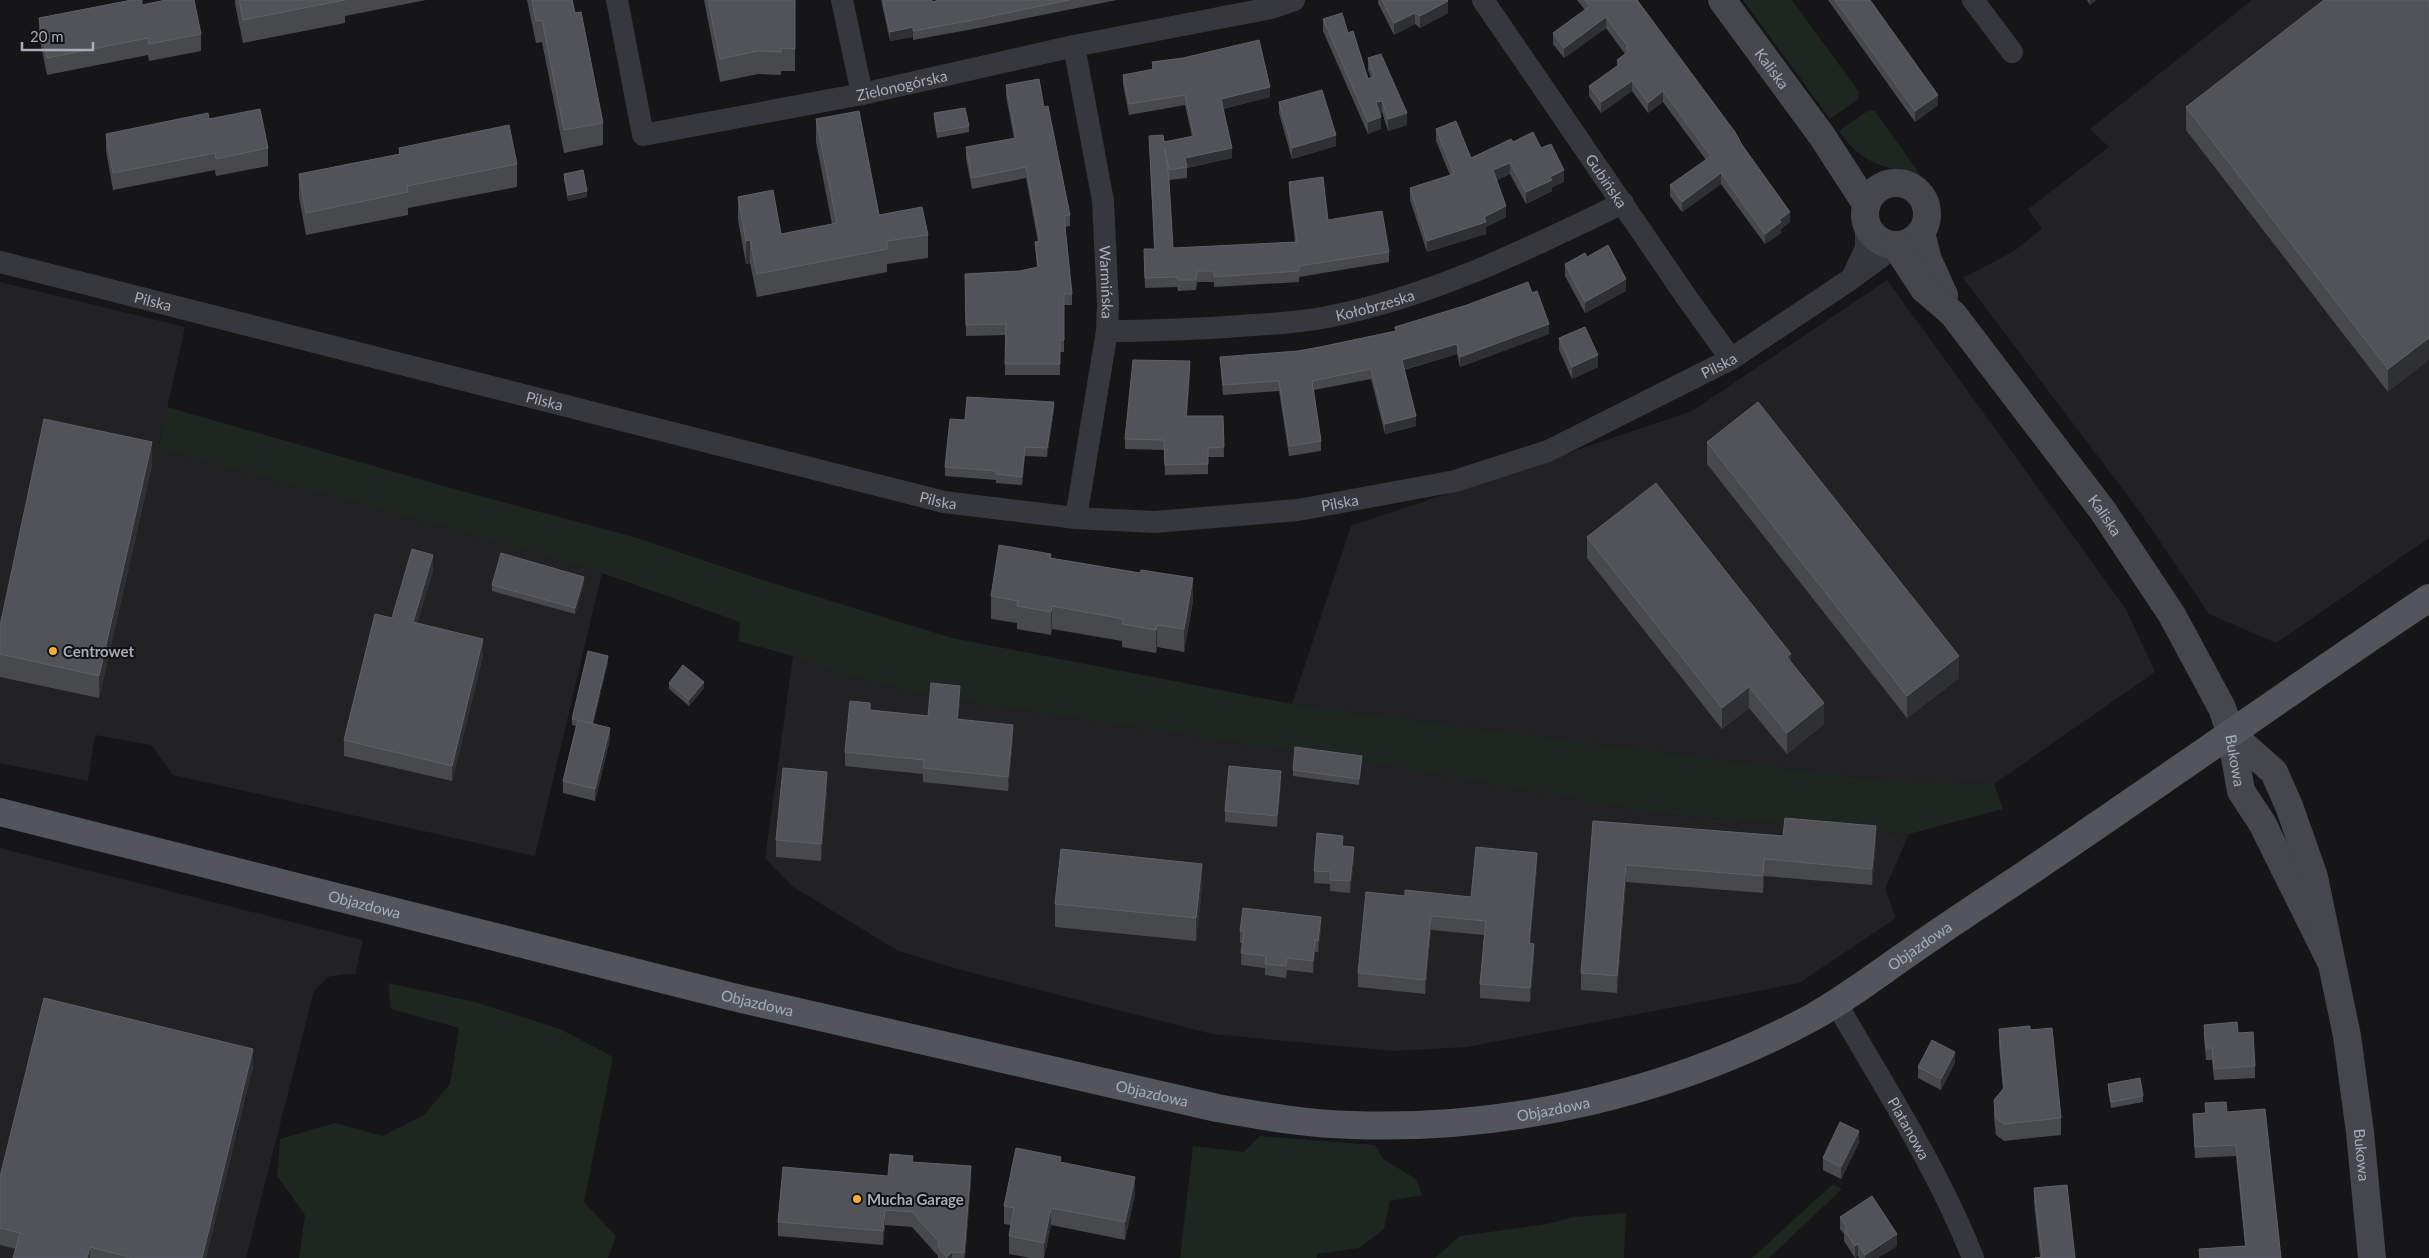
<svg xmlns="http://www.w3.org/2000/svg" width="2429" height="1258" viewBox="0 0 2429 1258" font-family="Lato,sans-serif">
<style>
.built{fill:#222225}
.green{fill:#1e261f}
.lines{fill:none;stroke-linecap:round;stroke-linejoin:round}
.street{stroke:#37383d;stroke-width:22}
.secondary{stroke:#45474d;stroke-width:28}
.primary{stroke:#53555c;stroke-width:28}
.wall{fill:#47494d}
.shaded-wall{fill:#2f3033}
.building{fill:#525359;stroke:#5f6168}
.poi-dot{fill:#f2b134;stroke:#111113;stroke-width:2}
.labels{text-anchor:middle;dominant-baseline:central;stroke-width:4;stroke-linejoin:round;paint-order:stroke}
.street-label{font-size:15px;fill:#a8adb8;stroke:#111113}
.poi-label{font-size:15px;font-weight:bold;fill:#a8adb8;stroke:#111113;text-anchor:start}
</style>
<rect width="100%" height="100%" fill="#161618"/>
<g class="built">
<path d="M2252,0H2429V538L2276,643L2209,614L2140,512L1963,278L2014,251L2042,229L2028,209L2109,147L2090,129Z"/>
<path d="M1887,280L2126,609L2155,672L1994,784L1894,782L1292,704L1351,526L1692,411Z"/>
<path d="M0,282L185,327L158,449L453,530L602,573L535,856L173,775L151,745L95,735L88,781L0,763Z"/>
<path d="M793,656L839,674L931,697L1362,762L1661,814L1909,834L1885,889L1896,918L1799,983L1467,1047L1393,1051L1212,1034L965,971L898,951L792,886L765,858Z"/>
<path d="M0,848L363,940L355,975L346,974L328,977L314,991L246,1258H0Z"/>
</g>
<g class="green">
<path d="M1743,0H1792L1859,92L1858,99L1830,119Z"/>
<path d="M1869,110L1875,111L1924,180C1885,162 1869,172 1839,131Z"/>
<path d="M167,407L454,489L634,537L756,578L952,638L1292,704L1894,782L1994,784L2003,809L1909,834L1661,814L1362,762L931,697L839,674L793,656L738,641L740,622L602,573L453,530L158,449Z"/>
<path d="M388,983L475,1002L560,1029L613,1057L584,1202L616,1236L608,1258H299L305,1215L277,1176L280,1139L335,1123L383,1136L424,1115L450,1084L459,1028L391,1009Z"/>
<path d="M1260,1136L1375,1145L1383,1159L1416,1179L1422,1195L1390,1201L1384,1229L1359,1248L1317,1254V1258H1180L1193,1146L1244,1152Z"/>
<path d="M1833,1184L1842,1189L1769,1258H1752Z"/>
<path d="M1626,1213L1624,1258H1435L1460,1236L1547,1224L1574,1217Z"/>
</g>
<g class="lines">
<g class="street">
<path id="s1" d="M617,0L643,135L862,94L1074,46L1271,8L1294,0"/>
<path d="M842,0L862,94"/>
<path id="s2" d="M1483,0L1687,298L1731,359"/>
<path d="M1973,0L2012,52"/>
<path id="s3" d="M1074,46L1103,201L1108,304L1107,331L1076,518"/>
<path id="s4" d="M0,262L944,502L1076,518L1155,522L1298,510L1455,481L1548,451L1731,359L1851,279L1896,246"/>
<path d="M1853,276L1866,248V224"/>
<path id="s5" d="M1107,331C1151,331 1196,329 1240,326C1269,324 1298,323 1327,317C1431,297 1528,249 1623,203"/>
<path id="s6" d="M1836,1003C1884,1086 1938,1169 1973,1258"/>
</g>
<g class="secondary">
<path id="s7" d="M1722,0L1822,136L1866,204"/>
<circle cx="1896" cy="214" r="31"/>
<path d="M1921,233L1928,260L1944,295"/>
<path id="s8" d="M1896,246L1924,289L1953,314L2103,511L2172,615L2222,708L2231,734L2241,791L2262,823L2332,964"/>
<path id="s9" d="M2231,734L2274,772L2289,806L2314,877L2347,1036L2360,1132L2372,1258"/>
</g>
<path class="primary" id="s10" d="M0,812L733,997L1217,1108C1262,1116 1307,1124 1352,1125C1510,1131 1674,1092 1813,1017C1847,998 1878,974 1910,952C1947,926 1985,901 2023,876C2159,784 2293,689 2429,598"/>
</g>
<g class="wall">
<path d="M235,0H426L345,16V23L243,43L235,4Z"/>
<path d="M527,0H572L575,13L603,123V145L564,153L542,42L536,43Z"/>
<path d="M704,0H795V71H781V75L758,74L720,82Z"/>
<path d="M881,0H932V2L940,0H1117L968,30L913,40V37L890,41Z"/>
<path d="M1378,0H1447L1448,13L1420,28L1415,24L1394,35L1378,3Z"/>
<path d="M1577,0H1637L1742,145L1790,222L1781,229V233L1765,244L1721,184L1682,212L1670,196V185L1706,160L1663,102L1648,113L1632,91L1601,113L1589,96V86L1617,66V60L1625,54L1606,28L1564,58L1553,44V33L1585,10Z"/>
<path d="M1828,0H1870L1938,105L1915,122Z"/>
<path d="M2087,0H2096L2090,5Z"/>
<path d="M2429,0L2388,392L2186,130V107Z"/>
<path d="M39,18L201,34V51L149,61L148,55L47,75L39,36Z"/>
<path d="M1323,19L1348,33L1368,79L1371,77L1368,70V58L1407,125L1388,131L1382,112L1380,113L1381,129L1368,134L1323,31Z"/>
<path d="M1152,62L1270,97L1223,109L1232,158L1187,168V178L1169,180L1173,248L1295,242L1289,192V182L1328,220L1389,252V262L1299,277V282L1214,287V282H1197L1196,290L1178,291L1177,287L1145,288L1144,259L1154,249L1149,136L1164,142L1192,137L1185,105L1129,115L1123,85V75L1152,70Z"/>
<path d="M1006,85L1044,107L1070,215V226L1065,227L1072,294V305H1064V352H1060V375H1005V335L966,336L965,274L1020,271L1037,267L1035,242H1038L1026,178L972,189L966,159V147L1014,138L1006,96Z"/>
<path d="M1279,102L1336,146L1292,159L1279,113Z"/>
<path d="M934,113L969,126V132L937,138L934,119Z"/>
<path d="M209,119L268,148V166L216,176L215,170L113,190L106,151V134Z"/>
<path d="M816,119L879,215L928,235V258L887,264V272L757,297L750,263L746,264L738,220V197L781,234L832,224L816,142Z"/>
<path d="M1436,129L1471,158L1513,142L1541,148L1564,182L1552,187V191L1526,204L1510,174L1497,180L1506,217L1486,227V234L1427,252L1410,200V188L1450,175L1436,141Z"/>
<path d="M399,148L517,164V187L408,208V215L306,235L299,197V174L399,154Z"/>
<path d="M564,174L587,197L568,201L564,180Z"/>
<path d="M1587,257L1626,291L1585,313L1565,276V264Z"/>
<path d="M1395,327L1549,334L1460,367L1457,354L1404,370L1416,426L1385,434L1371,379L1314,390L1321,441V451L1289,456L1279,391L1223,395L1220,357L1298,351L1320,347L1395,331Z"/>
<path d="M1559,338L1598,367L1572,379L1559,350Z"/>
<path d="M1190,371L1187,416H1223L1224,457H1208V474L1165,475L1164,450L1125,449V439Z"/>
<path d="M1054,410L1047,457L1025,456L1022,485L996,483V480L945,476V467L965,420Z"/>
<path d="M1707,442L1959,678L1907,718L1707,464Z"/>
<path d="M152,465L99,698L0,677V626Z"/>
<path d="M1587,537L1791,663L1824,724L1787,754L1749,708L1722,729L1587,558Z"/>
<path d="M1051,558L1193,601L1184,652L1157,647L1156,653L1122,647V641L1052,629L1051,635L1017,629V623L991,619V596Z"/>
<path d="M433,571L417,623L483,655L452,781L344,756V740L392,618Z"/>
<path d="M584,583L575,614L492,591V585Z"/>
<path d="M608,662L593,724L610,739L595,801L563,793V781L576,726L572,725V719Z"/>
<path d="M669,683L704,688L689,706L669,689Z"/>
<path d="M960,699L958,719L1013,738L1008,791L923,782V774L845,766V752L870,710L928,716Z"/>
<path d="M1362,762L1359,785L1293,776V770Z"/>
<path d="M1281,782L1277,827L1225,822V811Z"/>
<path d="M827,790L821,861L776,857V840Z"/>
<path d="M1593,821L1783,836L1876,842L1872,885L1764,876L1763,893L1626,882L1617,993L1581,990V973Z"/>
<path d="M1343,846L1354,859L1350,893L1330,891V884L1314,883V871Z"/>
<path d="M1537,867L1530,943L1534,958L1530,1002L1480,998V984L1484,935L1431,930L1425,994L1358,987V973L1405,896L1471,897Z"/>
<path d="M1202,887L1196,941L1055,927V904Z"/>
<path d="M1321,929L1318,952H1315L1313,973L1287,970L1286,978L1265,975V968L1241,965L1242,943H1240V931Z"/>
<path d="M2204,1025L2238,1033L2255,1066V1078L2214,1080L2212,1060H2206L2204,1037Z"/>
<path d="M1999,1029L2030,1030L2061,1118V1135L2004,1141L1996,1135L1994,1118V1100L2003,1090L1999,1046Z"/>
<path d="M1955,1063L1941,1090L1918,1078V1067Z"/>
<path d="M253,1066L206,1258H13L16,1249L0,1245V1177Z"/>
<path d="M2108,1084L2143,1096V1102L2111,1108L2108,1090Z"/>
<path d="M2205,1103L2227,1112L2281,1258H2199V1249L2245,1246L2236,1156L2195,1158L2193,1114L2205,1113Z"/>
<path d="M1859,1143L1841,1179L1823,1170V1158Z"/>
<path d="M913,1162L971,1181L965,1258H938V1256L912,1227L885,1225L883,1245L778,1236V1222L888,1176Z"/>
<path d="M1061,1162L1135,1194L1125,1240L1051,1225L1044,1258H1030L1009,1254V1236L1011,1225L1004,1224V1206Z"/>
<path d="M2034,1188L2075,1258L2040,1257L2034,1203Z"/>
<path d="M1840,1217L1897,1246L1878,1258H1859L1858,1256L1855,1258L1844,1241V1234L1840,1229Z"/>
</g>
<g class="shaded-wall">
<path d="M2090,0H2096L2090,5Z"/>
<path d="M1448,1V13L1420,28V16Z"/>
<path d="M1415,13V24L1394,35V23Z"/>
<path d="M1606,17V28L1564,58V48Z"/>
<path d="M913,27V37L890,41V32Z"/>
<path d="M1632,81V91L1601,113V102Z"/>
<path d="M1270,87V97L1221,109V99Z"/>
<path d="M1663,91V102L1648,113V103Z"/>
<path d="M1938,95V105L1915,122V111Z"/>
<path d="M1382,101V112L1376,114V102Z"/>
<path d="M1407,113V125L1388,131V119Z"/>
<path d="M1381,117V129L1368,134V122Z"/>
<path d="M1336,135V146L1292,159V148Z"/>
<path d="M1232,148V158L1187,168L1185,158Z"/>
<path d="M1510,163V174L1493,182V170Z"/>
<path d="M1564,170V182L1552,187V191L1526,204V192L1550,177Z"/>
<path d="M1721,173V184L1682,212V202Z"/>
<path d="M587,191V197L568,201V195Z"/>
<path d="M1506,206V217L1486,227V234L1427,252V241L1484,217Z"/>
<path d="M1790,212V222L1781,229V233L1765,244V234L1779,220Z"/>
<path d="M750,240V263L746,264V241Z"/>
<path d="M1626,279V291L1585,313V302Z"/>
<path d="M1549,324V334L1460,367V357Z"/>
<path d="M2429,338V360L2388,392V369Z"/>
<path d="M1457,344V354L1402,370V360Z"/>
<path d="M1598,355V367L1572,379V367Z"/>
<path d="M1190,361V371L1186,425V416Z"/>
<path d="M1054,402V410L1047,457V448Z"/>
<path d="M1416,416V426L1385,434V424Z"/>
<path d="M152,442V465L99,698V676Z"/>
<path d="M1025,447V456L1022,485V477Z"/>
<path d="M433,555V571L413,638V622Z"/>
<path d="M584,577V583L575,614V608Z"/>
<path d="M1193,578V601L1184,652V629Z"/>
<path d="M1052,606V629L1051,635V612Z"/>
<path d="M1157,625V647L1156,653V630Z"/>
<path d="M483,639V655L452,781V766Z"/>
<path d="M1791,654V675L1787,657Z"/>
<path d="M608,656V662L592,730V724Z"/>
<path d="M1959,656V678L1907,718V696Z"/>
<path d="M704,682V688L689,706V700Z"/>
<path d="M960,686V699L957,732V719Z"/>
<path d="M1749,687V708L1722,729V708Z"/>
<path d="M1824,703V724L1787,754V733Z"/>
<path d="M1013,725V738L1008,791V777Z"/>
<path d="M610,728V739L595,801V789Z"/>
<path d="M1362,756V762L1359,785V779Z"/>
<path d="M1281,771V782L1277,827V816Z"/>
<path d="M827,772V790L821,861V844Z"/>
<path d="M1876,826V842L1872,885V869Z"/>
<path d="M1354,847V859L1350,893V881Z"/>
<path d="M1537,853V867L1529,957V943Z"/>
<path d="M1764,859V876L1763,893V876Z"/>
<path d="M1202,864V887L1196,941V918Z"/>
<path d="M1626,865V882L1617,993V976Z"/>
<path d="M1431,916V930L1425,994V980Z"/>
<path d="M1321,917V929L1318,952V941Z"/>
<path d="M1315,940V952L1313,973V961Z"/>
<path d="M1534,944V958L1530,1002V988Z"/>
<path d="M253,1049V1066L206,1258H202Z"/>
<path d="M1955,1052V1063L1941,1090V1079Z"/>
<path d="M1859,1131V1143L1841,1179V1167Z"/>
<path d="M971,1166V1181L965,1258H964Z"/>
<path d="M1135,1177V1194L1125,1240V1222Z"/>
<path d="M1051,1208V1225L1044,1258V1243Z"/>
<path d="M885,1210V1225L883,1245V1231Z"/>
<path d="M1897,1234V1246L1878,1258H1865V1255Z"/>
<path d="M1858,1244V1256L1855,1258V1246Z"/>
<path d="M90,1247V1258H87Z"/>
<path d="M952,1252V1258H947V1257Z"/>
</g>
<g class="building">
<path d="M132,0H142V5L166,0H194L201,34L149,44L148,38L47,58L39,18Z"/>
<path d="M239,0H345L243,20Z"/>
<path d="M532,0H572L575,13L581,12L603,123L564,130L542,20L536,21Z"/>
<path d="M708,0H795V49L781,48V52L758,51L720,59Z"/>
<path d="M883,0H932V2L940,0H1070L968,21L913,31V27L890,32Z"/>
<path d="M1382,0H1447L1448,1L1420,16L1415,13L1394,23Z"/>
<path d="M1585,0H1637L1735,132L1742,145L1790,212L1779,220L1781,222L1765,234L1721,173L1682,202L1670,185L1711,156L1663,91L1648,103L1632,81L1601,102L1589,86L1620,64L1617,60L1628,52L1626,48L1628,47L1606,17L1564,48L1553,33L1590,6Z"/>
<path d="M1835,0H1870L1938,95L1915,111Z"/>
<path d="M2324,0H2429V338L2388,369L2186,107Z"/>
<path d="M1342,13L1348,33L1353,31L1368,79L1374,76L1368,58L1381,54L1407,113L1388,119L1382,101L1376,102L1381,117L1368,122L1323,19Z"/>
<path d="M1259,40L1270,87L1221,99L1232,148L1185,158L1187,167L1169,170L1165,149L1169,181L1173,248L1297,242L1289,182L1323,177L1328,220L1382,211L1389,252L1299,266V271L1214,277V271H1197L1196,280H1178L1177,277L1145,278L1144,249H1155L1149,136L1163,135L1164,142L1194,136L1185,95L1129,104L1123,75L1154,69L1152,62L1183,58Z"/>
<path d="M1039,79L1044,107L1048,106L1070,215L1064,216L1072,294H1064V340H1060V364H1005L1006,324L966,325L965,274L1020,271L1038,267L1035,242L1040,241L1026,167L972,178L966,147L1016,138L1006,85Z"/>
<path d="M1322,90L1336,135L1292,148L1279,102Z"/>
<path d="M965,108L969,126L937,132L934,113Z"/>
<path d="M260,109L268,148L216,159L215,153L113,173L106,134L208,113L209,119Z"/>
<path d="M859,111L879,215L922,207L928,235L887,241V249L757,274L750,240L746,241L738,197L773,190L781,234L837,223L816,119Z"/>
<path d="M1456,121L1471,158L1511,139L1513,142L1533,132L1541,148L1551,144L1564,170L1550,177L1552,180L1526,192L1510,163L1493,170L1506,206L1484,217L1486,222L1427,241L1410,188L1454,174L1436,129Z"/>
<path d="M509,125L517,164L407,186L408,192L306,213L299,174L400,154L399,148Z"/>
<path d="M583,170L587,191L568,195L564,174Z"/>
<path d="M1608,245L1626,279L1585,302L1565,264L1585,253L1587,257Z"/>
<path d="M1528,282L1532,293L1537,291L1549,324L1460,357L1457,344L1402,360L1416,416L1385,424L1371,369L1312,381L1321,441L1289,446L1279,381L1223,385L1220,357L1298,351L1320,347L1396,331L1395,327L1467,305Z"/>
<path d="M1585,327L1598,355L1572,367L1559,338Z"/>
<path d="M1133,360L1190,361L1186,416H1223L1224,447L1208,448V464L1165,465L1164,440L1125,439Z"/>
<path d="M967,397L1054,402L1047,448L1025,447L1022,477L996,474V471L945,467L950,419L965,420Z"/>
<path d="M1758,402L1959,656L1907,696L1707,442Z"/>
<path d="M44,419L152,442L99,676L0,654V626Z"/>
<path d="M1656,483L1791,654L1787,657L1824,703L1787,733L1749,687L1722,708L1587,537Z"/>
<path d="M999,545L1051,554L1050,558L1140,573L1141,570L1193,578L1184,629L1157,625L1156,630L1122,624L1123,619L1052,606L1051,612L1017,606L1018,601L991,596Z"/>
<path d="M412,549L433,555L413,622L483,639L452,766L344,740L375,614L392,618Z"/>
<path d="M501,553L584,577L575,608L492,585Z"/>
<path d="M588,651L608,656L592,723L572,719Z"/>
<path d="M683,665L704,682L689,700L669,683Z"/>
<path d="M931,683L960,686L957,719L1013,725L1008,777L923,768L924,760L845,752L850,701L870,703V710L928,716Z"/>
<path d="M578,720L610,728L595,789L563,781Z"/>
<path d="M1295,747L1362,756L1359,779L1293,770Z"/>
<path d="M1229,766L1281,771L1277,816L1225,811Z"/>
<path d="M783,768L827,772L821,844L776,840Z"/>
<path d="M1785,818L1876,826L1872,869L1764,859L1763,876L1626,865L1617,976L1581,973L1593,821L1783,836Z"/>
<path d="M1317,833L1343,836L1342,846L1354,847L1350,881L1330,880L1331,872L1314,871Z"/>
<path d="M1476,847L1537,853L1529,943L1534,944L1530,988L1480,984L1486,921L1431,916L1425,980L1358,973L1366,892L1405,896V890L1471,897Z"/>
<path d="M1061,849L1202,864L1196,918L1055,904Z"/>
<path d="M1243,908L1321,917L1318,941L1315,940L1313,961L1287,958L1286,966L1265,964L1266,956L1241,953L1244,932L1240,931Z"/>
<path d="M44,998L253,1049L202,1258H133L90,1247L87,1258H13L20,1233L0,1228V1177Z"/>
<path d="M2237,1022L2238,1033L2253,1032L2255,1066L2214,1069L2212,1048H2206L2204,1025Z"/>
<path d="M2030,1026V1030L2052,1028L2061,1118L2004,1124L1996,1118L1994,1100L2004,1088L1999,1029Z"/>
<path d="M1932,1040L1955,1052L1941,1079L1918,1067Z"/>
<path d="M2140,1078L2143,1096L2111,1102L2108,1084Z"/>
<path d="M2226,1102L2227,1112L2265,1109L2281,1258H2200L2199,1249L2246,1246L2236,1145L2195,1147L2193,1114L2206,1113L2205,1103Z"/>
<path d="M1840,1122L1859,1131L1841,1167L1823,1158Z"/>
<path d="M1016,1148L1061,1157L1060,1162L1135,1177L1125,1222L1051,1208L1044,1243L1009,1236L1014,1208L1004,1206Z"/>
<path d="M890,1154L913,1156L912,1162L971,1166L964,1253L952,1252L947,1257L938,1247L939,1242L912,1212L885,1210L883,1231L778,1222L783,1167L888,1176Z"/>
<path d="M2067,1185L2075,1258H2035L2042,1257L2034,1188Z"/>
<path d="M1872,1196L1897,1234L1865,1255L1858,1244L1855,1246L1844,1230L1847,1228L1840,1217Z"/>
</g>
<g class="poi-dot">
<circle cx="53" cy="651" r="5"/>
<circle cx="857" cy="1199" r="5"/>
</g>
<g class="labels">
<g class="street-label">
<text stroke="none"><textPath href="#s7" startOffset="85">Kaliska</textPath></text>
<text stroke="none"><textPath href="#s1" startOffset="401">Zielonogórska</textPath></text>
<text stroke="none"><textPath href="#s2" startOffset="219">Gubińska</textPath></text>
<text stroke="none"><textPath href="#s3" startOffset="239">Warmińska</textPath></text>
<text stroke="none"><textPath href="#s4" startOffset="158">Pilska</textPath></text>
<text stroke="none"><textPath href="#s5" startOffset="270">Kołobrzeska</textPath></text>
<text stroke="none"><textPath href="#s4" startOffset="1778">Pilska</textPath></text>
<text stroke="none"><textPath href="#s4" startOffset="562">Pilska</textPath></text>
<text stroke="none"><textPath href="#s4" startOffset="968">Pilska</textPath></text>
<text stroke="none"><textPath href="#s4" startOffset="1372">Pilska</textPath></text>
<text stroke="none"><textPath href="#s8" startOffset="342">Kaliska</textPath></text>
<text stroke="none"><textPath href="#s8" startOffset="622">Bukowa</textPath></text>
<text stroke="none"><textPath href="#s10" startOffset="376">Objazdowa</textPath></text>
<text stroke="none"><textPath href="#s10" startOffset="1996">Objazdowa</textPath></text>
<text stroke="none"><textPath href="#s10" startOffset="781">Objazdowa</textPath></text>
<text stroke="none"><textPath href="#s10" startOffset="1186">Objazdowa</textPath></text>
<text stroke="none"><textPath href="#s10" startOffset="1591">Objazdowa</textPath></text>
<text stroke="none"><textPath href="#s6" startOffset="145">Platanowa</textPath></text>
<text stroke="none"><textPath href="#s9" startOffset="452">Bukowa</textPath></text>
</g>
<g class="poi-label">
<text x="63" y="651">Centrowet</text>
<text x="867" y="1199">Mucha Garage</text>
</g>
</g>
<path d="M22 42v8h71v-8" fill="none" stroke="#a8adb8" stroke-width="2.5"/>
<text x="30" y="42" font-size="15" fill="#a8adb8" stroke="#111113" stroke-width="4" paint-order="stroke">20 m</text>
</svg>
